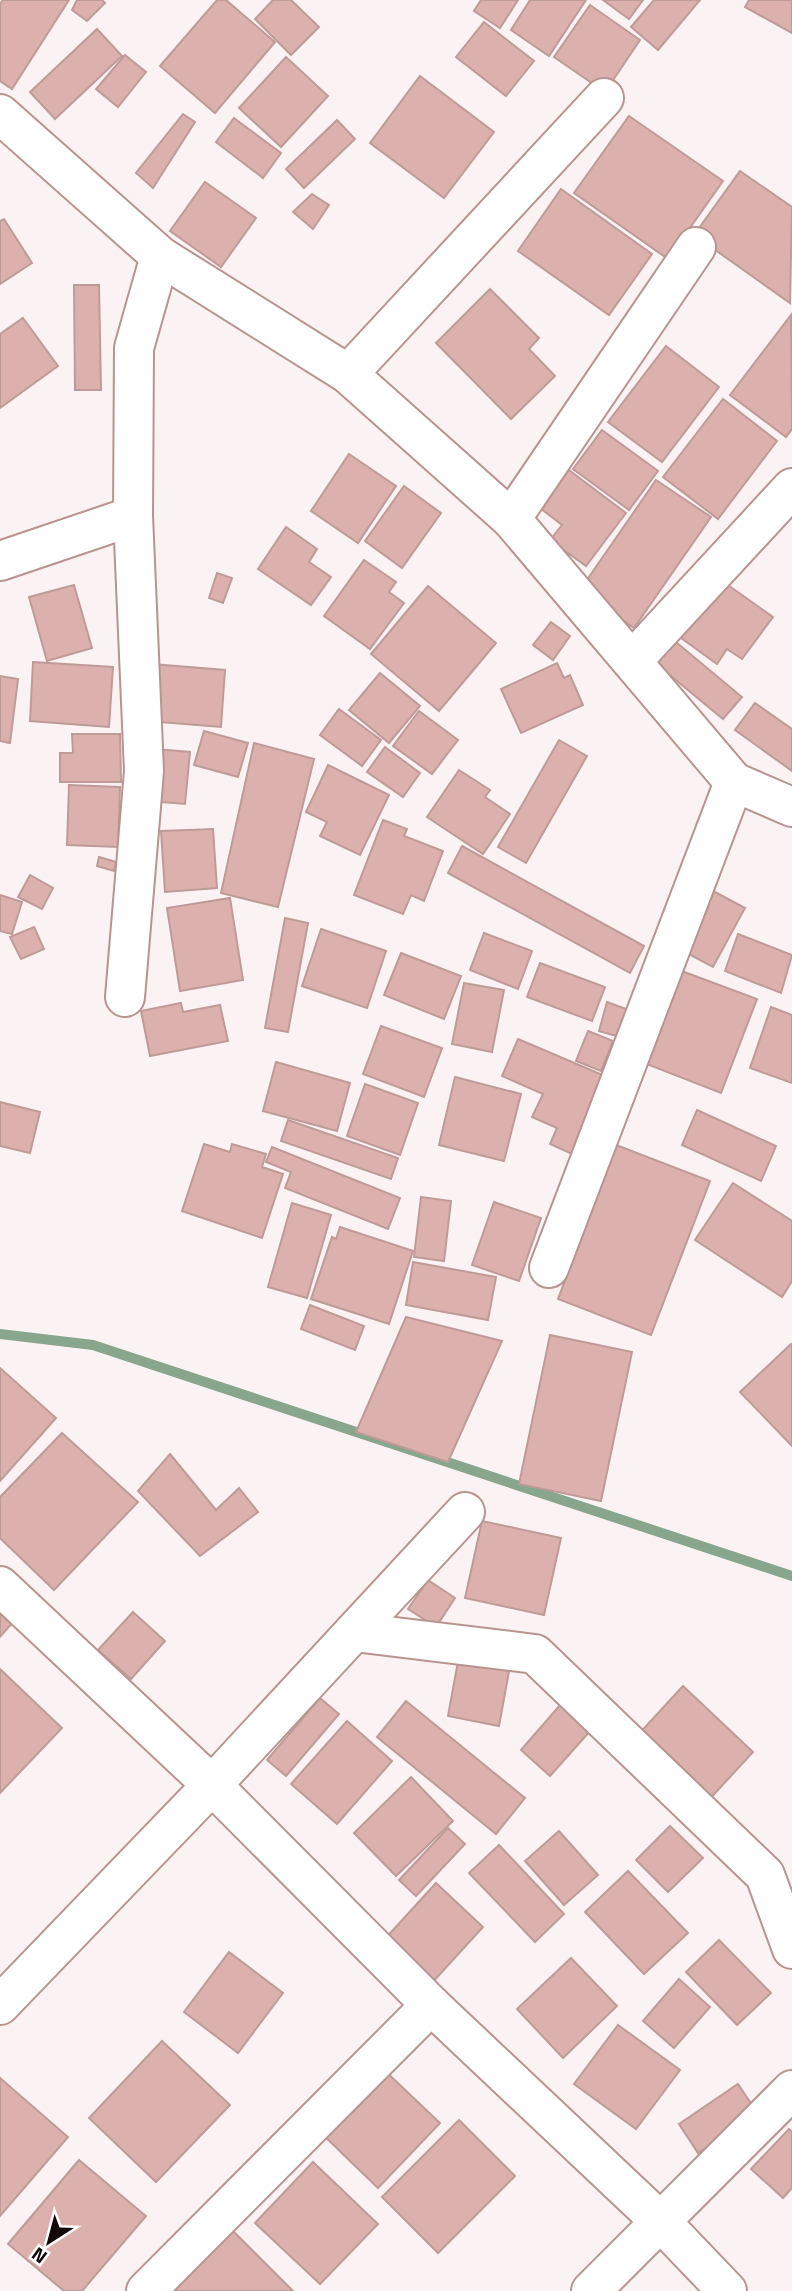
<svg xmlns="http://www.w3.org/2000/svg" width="792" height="2291" viewBox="0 0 792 2291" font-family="'Titillium Web',sans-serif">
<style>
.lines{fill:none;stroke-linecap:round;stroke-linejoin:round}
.stream{stroke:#87a68c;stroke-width:10}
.building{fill:#dcb1ad;stroke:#bf9b97;stroke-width:2}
.minor-casing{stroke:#b89491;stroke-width:42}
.minor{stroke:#fff;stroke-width:38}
</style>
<rect width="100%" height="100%" fill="#fbf3f3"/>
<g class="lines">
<path class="stream" d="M0,1334L93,1345L792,1576"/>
</g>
<g class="building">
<path d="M3,0H69L12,89L0,81V4Z"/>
<path d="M77,0H102L105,3L87,21L72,10Z"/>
<path d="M217,0H226L275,42L215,113L160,66Z"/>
<path d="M273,0H291L319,27L291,55L255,19Z"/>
<path d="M481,0H518L500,28L474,11Z"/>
<path d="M530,0H586L549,56L511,30Z"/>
<path d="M603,0H643L629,19Z"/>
<path d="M654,0H700L658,50L631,27Z"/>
<path d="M749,0H792V33L745,7Z"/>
<path d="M590,5L640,40L605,92L554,57Z"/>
<path d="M484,22L534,61L506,96L456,57Z"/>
<path d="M97,29L122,56L55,119L30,92Z"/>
<path d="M125,55L146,72L118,107L96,89Z"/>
<path d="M286,57L328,96L281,147L239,108Z"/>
<path d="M420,76L494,132L444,198L370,143Z"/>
<path d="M183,114L195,122L153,188L136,173Z"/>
<path d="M629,116L723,181L668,259L574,193Z"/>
<path d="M234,118L281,153L263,178L216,142Z"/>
<path d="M337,120L355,139L304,188L286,169Z"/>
<path d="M740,171L792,207L790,303L694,235Z"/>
<path d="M205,182L256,218L221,267L170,231Z"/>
<path d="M561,189L652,254L609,315L518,251Z"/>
<path d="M312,194L329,205L313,229L293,212Z"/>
<path d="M4,219L32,263L0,284V221Z"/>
<path d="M74,285H99L101,390H75Z"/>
<path d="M490,289L539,338L529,349L555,376L511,419L436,343Z"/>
<path d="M791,315L792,429L786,437L730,395Z"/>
<path d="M23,318L58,366L0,408V334Z"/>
<path d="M666,346L719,387L662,462L608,422Z"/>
<path d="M723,399L777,441L718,519L663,477Z"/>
<path d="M602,430L658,471L629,510L573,469Z"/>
<path d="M349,454L396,486L358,543L311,511Z"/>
<path d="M569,470L626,513L586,566L550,540L562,525L540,508Z"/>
<path d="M656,480L711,517L634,628L580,590Z"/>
<path d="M404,486L441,513L402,568L365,541Z"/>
<path d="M286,527L317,549L309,562L331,577L311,605L258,569Z"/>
<path d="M364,560L396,582L389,592L404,603L370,649L324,616Z"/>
<path d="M217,573L232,578L223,603L209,598Z"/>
<path d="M718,578L773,617L742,659L727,649L717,664L677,635Z"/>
<path d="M74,585L92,648L47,661L29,597Z"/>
<path d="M428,586L496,643L439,711L371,654Z"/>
<path d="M551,622L570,636L553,660L533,645Z"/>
<path d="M671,638L742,697L723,719L653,661Z"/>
<path d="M33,662L113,667L109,727L30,721Z"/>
<path d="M557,663L564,678L570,675L583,705L521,733L501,689Z"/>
<path d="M152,664L225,670L221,727L148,721Z"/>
<path d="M380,673L420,706L389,743L349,710Z"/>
<path d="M0,676L18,679L10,743L0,741Z"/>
<path d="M755,703L792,729V771L735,730Z"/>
<path d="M339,709L381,740L362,766L320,735Z"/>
<path d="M419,711L458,740L432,774L393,746Z"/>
<path d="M204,731L248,743L238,777L194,765Z"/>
<path d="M72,734H120L121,782H60V753H73Z"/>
<path d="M559,740L587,756L526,863L498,847Z"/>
<path d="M254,743L314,759L278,907L221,893Z"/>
<path d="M385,747L420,773L403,797L367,772Z"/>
<path d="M155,749L190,752L185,804L150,801Z"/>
<path d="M328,765L389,795L360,855L320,836L327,822L306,812Z"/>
<path d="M459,770L490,790L485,797L510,814L483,854L427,817Z"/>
<path d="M69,785L120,787L118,847L67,845Z"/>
<path d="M383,820L407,829L404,836L443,851L424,901L411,895L403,914L354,895Z"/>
<path d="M213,829L217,888L165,892L161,831Z"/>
<path d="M462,846L644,946L630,973L448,873Z"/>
<path d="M99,857L116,862L114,871L97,866Z"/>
<path d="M30,875L53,888L42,909L18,897Z"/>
<path d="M713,891L745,908L713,967L681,950Z"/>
<path d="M0,895L22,902L12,934L0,931Z"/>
<path d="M230,898L243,980L180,991L167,908Z"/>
<path d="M285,918L308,923L288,1032L265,1028Z"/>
<path d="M34,927L44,949L21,959L10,937Z"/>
<path d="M321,929L386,951L367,1008L302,986Z"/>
<path d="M484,933L532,951L518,989L470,970Z"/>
<path d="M738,934L792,955L781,993L725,971Z"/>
<path d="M401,953L461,976L444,1019L384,995Z"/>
<path d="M540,963L605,987L592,1021L527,997Z"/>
<path d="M679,970L757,999L721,1093L644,1063Z"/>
<path d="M464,983L504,990L492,1052L452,1044Z"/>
<path d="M607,1002L629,1010L620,1037L599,1031Z"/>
<path d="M181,1003L183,1012L220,1005L228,1041L150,1056L141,1011Z"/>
<path d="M771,1007L792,1015V1083L750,1068Z"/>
<path d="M381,1026L442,1048L424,1097L363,1074Z"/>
<path d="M588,1031L613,1041L601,1071L576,1061Z"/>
<path d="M518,1039L605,1076L572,1154L550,1144L557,1128L532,1117L543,1094L502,1076Z"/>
<path d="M276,1062L350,1083L337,1131L263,1111Z"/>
<path d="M455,1077L521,1094L504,1161L439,1145Z"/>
<path d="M365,1084L418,1103L400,1155L347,1136Z"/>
<path d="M0,1102L40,1112L30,1153L0,1146Z"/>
<path d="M697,1110L776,1146L761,1181L682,1145Z"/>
<path d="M288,1120L398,1158L391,1179L281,1141Z"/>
<path d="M204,1144L230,1152L232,1144L266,1154L262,1167L283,1174L262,1238L182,1211Z"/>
<path d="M616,1145L710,1181L651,1335L558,1299Z"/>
<path d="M272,1147L400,1198L388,1229L285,1188L291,1172L266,1162Z"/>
<path d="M733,1183L792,1221V1281L782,1297L695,1240Z"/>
<path d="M421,1197L451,1201L444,1261L414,1257Z"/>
<path d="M494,1202L541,1218L519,1281L472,1265Z"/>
<path d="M292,1203L331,1215L307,1298L268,1287Z"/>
<path d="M340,1227L413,1251L389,1324L311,1299L332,1237L336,1239Z"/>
<path d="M413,1262L496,1277L488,1320L406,1305Z"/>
<path d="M310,1305L364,1326L355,1350L301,1329Z"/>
<path d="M406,1317L502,1341L448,1462L356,1432Z"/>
<path d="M550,1335L632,1352L601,1501L519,1484Z"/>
<path d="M791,1344L792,1345V1446L740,1392Z"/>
<path d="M0,1368L56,1418L0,1481Z"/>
<path d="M62,1433L138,1502L54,1590L0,1538V1497Z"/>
<path d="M170,1454L216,1510L239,1488L258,1512L200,1556L138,1491Z"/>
<path d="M482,1521L561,1538L544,1615L465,1598Z"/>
<path d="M428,1580L455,1598L436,1627L408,1609Z"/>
<path d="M0,1604L20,1614L0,1637Z"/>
<path d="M133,1612L165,1641L131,1679L98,1650Z"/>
<path d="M459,1656L510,1666L499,1726L448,1716Z"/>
<path d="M0,1669L62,1728L0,1793Z"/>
<path d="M683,1686L753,1752L706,1803L636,1737Z"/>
<path d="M320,1698L339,1714L286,1776L267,1760Z"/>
<path d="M406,1701L525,1798L496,1834L377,1737Z"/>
<path d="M561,1704L591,1730L550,1776L521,1750Z"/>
<path d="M347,1721L392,1761L337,1824L291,1784Z"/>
<path d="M411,1777L453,1821L396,1876L354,1833Z"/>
<path d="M670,1826L703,1858L668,1892L636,1860Z"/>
<path d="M448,1828L465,1844L416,1896L399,1880Z"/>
<path d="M559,1831L598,1875L564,1905L525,1861Z"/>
<path d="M499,1845L564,1914L535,1942L469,1873Z"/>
<path d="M628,1871L688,1933L644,1974L585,1912Z"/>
<path d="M436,1883L483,1927L430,1985L383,1941Z"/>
<path d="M719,1940L771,1993L737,2025L686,1972Z"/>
<path d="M229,1952L283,1993L238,2053L184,2012Z"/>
<path d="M571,1958L617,2006L563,2058L517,2009Z"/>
<path d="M679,1979L710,2007L674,2048L643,2021Z"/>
<path d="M618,2025L680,2070L636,2129L574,2084Z"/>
<path d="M162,2041L230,2105L156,2182L89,2118Z"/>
<path d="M381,2067L440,2123L378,2188L320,2132Z"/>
<path d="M0,2078L68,2137L0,2216Z"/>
<path d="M738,2084L758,2114L698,2153L679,2124Z"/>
<path d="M459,2120L515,2176L438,2253L382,2197Z"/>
<path d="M789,2129L792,2132V2188L783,2198L751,2169Z"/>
<path d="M79,2160L146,2216L82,2291H64L8,2244Z"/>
<path d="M313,2162L378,2224L320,2284L255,2223Z"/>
<path d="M227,2225L293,2291H160Z"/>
</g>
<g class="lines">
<defs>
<g id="minor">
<path d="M0,114L160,256L348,374L511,519L734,782L792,807"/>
<path d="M348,374L604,98"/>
<path d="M511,519L696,247"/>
<path d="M0,561L133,516"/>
<path d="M633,660L792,488"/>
<path d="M125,997L144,771L133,516L134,348L160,256"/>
<path d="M549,1268L734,782"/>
<path d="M0,1586L212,1785L431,2005L661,2222L727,2291"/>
<path d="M354,1632L535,1654L765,1875L792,1949"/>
<path d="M0,2005L212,1785L465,1512"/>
<path d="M146,2291L431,2005"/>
<path d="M591,2291L792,2090"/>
</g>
</defs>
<use href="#minor" class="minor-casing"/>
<use href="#minor" class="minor"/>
</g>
<g transform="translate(49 2242) rotate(216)" stroke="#ffffff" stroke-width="5" paint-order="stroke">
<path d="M0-5L12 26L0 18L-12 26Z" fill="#130807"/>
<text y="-10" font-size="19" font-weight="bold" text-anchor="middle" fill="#130807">N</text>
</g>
</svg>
